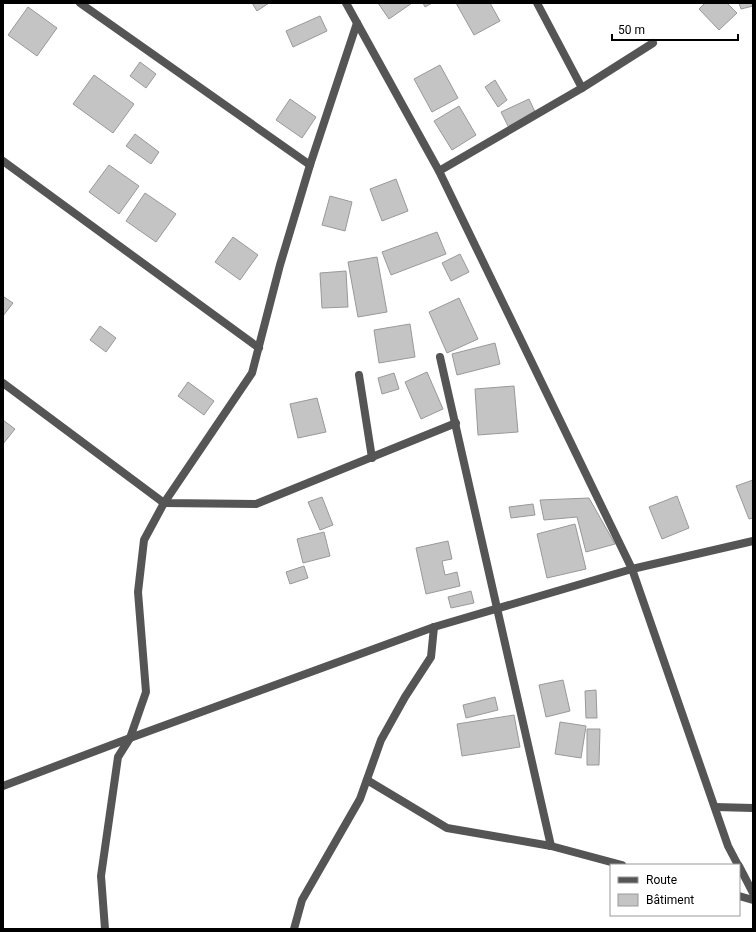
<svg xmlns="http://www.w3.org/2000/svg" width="756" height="932" viewBox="0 0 756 932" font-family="Roboto,sans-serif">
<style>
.building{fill:#c4c4c4;stroke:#999}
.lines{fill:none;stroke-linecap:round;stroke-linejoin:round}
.street{stroke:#555;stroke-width:8}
</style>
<rect width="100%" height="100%" fill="#fff"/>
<g class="building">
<path d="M252,3H269L257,11Z"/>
<path d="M378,3H412L389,19Z"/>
<path d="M423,3H432L425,7Z"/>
<path d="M456,3H490L500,21L474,35Z"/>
<path d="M705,3H727L737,13L719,30L699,9Z"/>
<path d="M739,3H753V6L741,9Z"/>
<path d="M28,7L57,28L37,56L8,35Z"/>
<path d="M320,16L327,31L293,47L286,31Z"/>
<path d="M140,62L156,74L146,88L130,76Z"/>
<path d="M440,65L458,98L432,112L414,79Z"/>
<path d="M94,75L134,104L113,133L73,104Z"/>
<path d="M495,80L507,100L498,107L485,87Z"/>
<path d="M290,99L316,117L302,138L276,120Z"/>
<path d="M529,99L536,114L509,128L501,112Z"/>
<path d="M459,106L476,135L452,150L434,121Z"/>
<path d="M135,134L159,152L151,164L126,146Z"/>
<path d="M109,165L139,186L119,214L89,192Z"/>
<path d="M396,179L408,211L382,221L370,189Z"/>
<path d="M145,193L176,214L156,242L126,221Z"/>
<path d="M330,196L352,202L345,231L322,225Z"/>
<path d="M437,232L446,254L391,275L382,252Z"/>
<path d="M233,237L258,255L240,280L215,262Z"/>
<path d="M460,254L469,272L451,281L442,263Z"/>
<path d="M377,257L387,312L358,317L348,262Z"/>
<path d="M346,271L348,307L322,308L320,273Z"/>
<path d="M4,297L13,303L3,316V299Z"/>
<path d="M459,298L478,339L447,353L429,312Z"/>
<path d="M410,324L415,357L379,363L374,330Z"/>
<path d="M100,326L116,338L106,352L90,340Z"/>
<path d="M495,343L500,364L457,375L452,354Z"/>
<path d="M427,372L443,409L421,419L405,382Z"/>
<path d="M394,373L399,389L382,394L378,378Z"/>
<path d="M188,382L214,401L204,415L178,396Z"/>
<path d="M514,386L518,432L478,435L475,389Z"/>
<path d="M317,398L326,432L298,438L290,404Z"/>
<path d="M3,420L15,429L3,444Z"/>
<path d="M753,480V518L749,519L736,486Z"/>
<path d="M677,496L689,528L662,539L649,507Z"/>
<path d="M322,497L333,525L320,530L308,502Z"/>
<path d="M589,498L615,544L586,552L577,517L544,520L540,500Z"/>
<path d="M533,504L535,515L511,518L509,507Z"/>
<path d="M575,524L586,569L547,578L537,534Z"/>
<path d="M324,532L330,556L303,563L297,539Z"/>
<path d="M448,541L452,559L442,561L445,575L457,572L460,586L426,594L416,548Z"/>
<path d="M304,566L308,578L290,584L286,572Z"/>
<path d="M471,591L474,603L451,608L448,597Z"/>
<path d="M563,680L570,711L546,717L539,685Z"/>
<path d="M596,690L597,718H586L585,691Z"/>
<path d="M495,697L498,710L466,718L463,705Z"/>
<path d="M514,715L520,747L462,756L457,724Z"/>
<path d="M560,722L586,726L581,758L555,754Z"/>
<path d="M587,729H600L599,765H587Z"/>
</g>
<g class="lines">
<g class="street">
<path d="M80,3L310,165"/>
<path d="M346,3L439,171L632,569L728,846L738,865"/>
<path d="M582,88L653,43"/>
<path d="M3,161L259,348"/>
<path d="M439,171L582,88L537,3"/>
<path d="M440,357L551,846"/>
<path d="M359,375L372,458"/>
<path d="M3,383L164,503L256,504L456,423"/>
<path d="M367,780L447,828L551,846L622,865"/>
<path d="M3,786L130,738L434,627L632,569L753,541"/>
<path d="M715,807L753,808"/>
<path d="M739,866L753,893"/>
<path d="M739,896L753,900"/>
<path d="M105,929L101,876L118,757L130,738L146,692L138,592L144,540L164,503L252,373L280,265L310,165L357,23"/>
<path d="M294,929L302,900L360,799L381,740L405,697L431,657L434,627"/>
</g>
</g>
<rect width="756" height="932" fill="none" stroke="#000000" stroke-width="8"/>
<rect x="610" y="864" width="130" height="52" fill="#ffffff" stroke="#999999"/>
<rect x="618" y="877" width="20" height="6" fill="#555555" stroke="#999999"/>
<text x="646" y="884" font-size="12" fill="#000000">Route</text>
<rect x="618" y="894" width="20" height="12" fill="#c4c4c4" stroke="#999999"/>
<text x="646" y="904" font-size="12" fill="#000000">Bâtiment</text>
<path d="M612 34v6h126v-6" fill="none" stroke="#000000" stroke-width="2"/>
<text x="618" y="34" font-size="12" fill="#000000" stroke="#ffffff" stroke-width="3" paint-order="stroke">50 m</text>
</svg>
